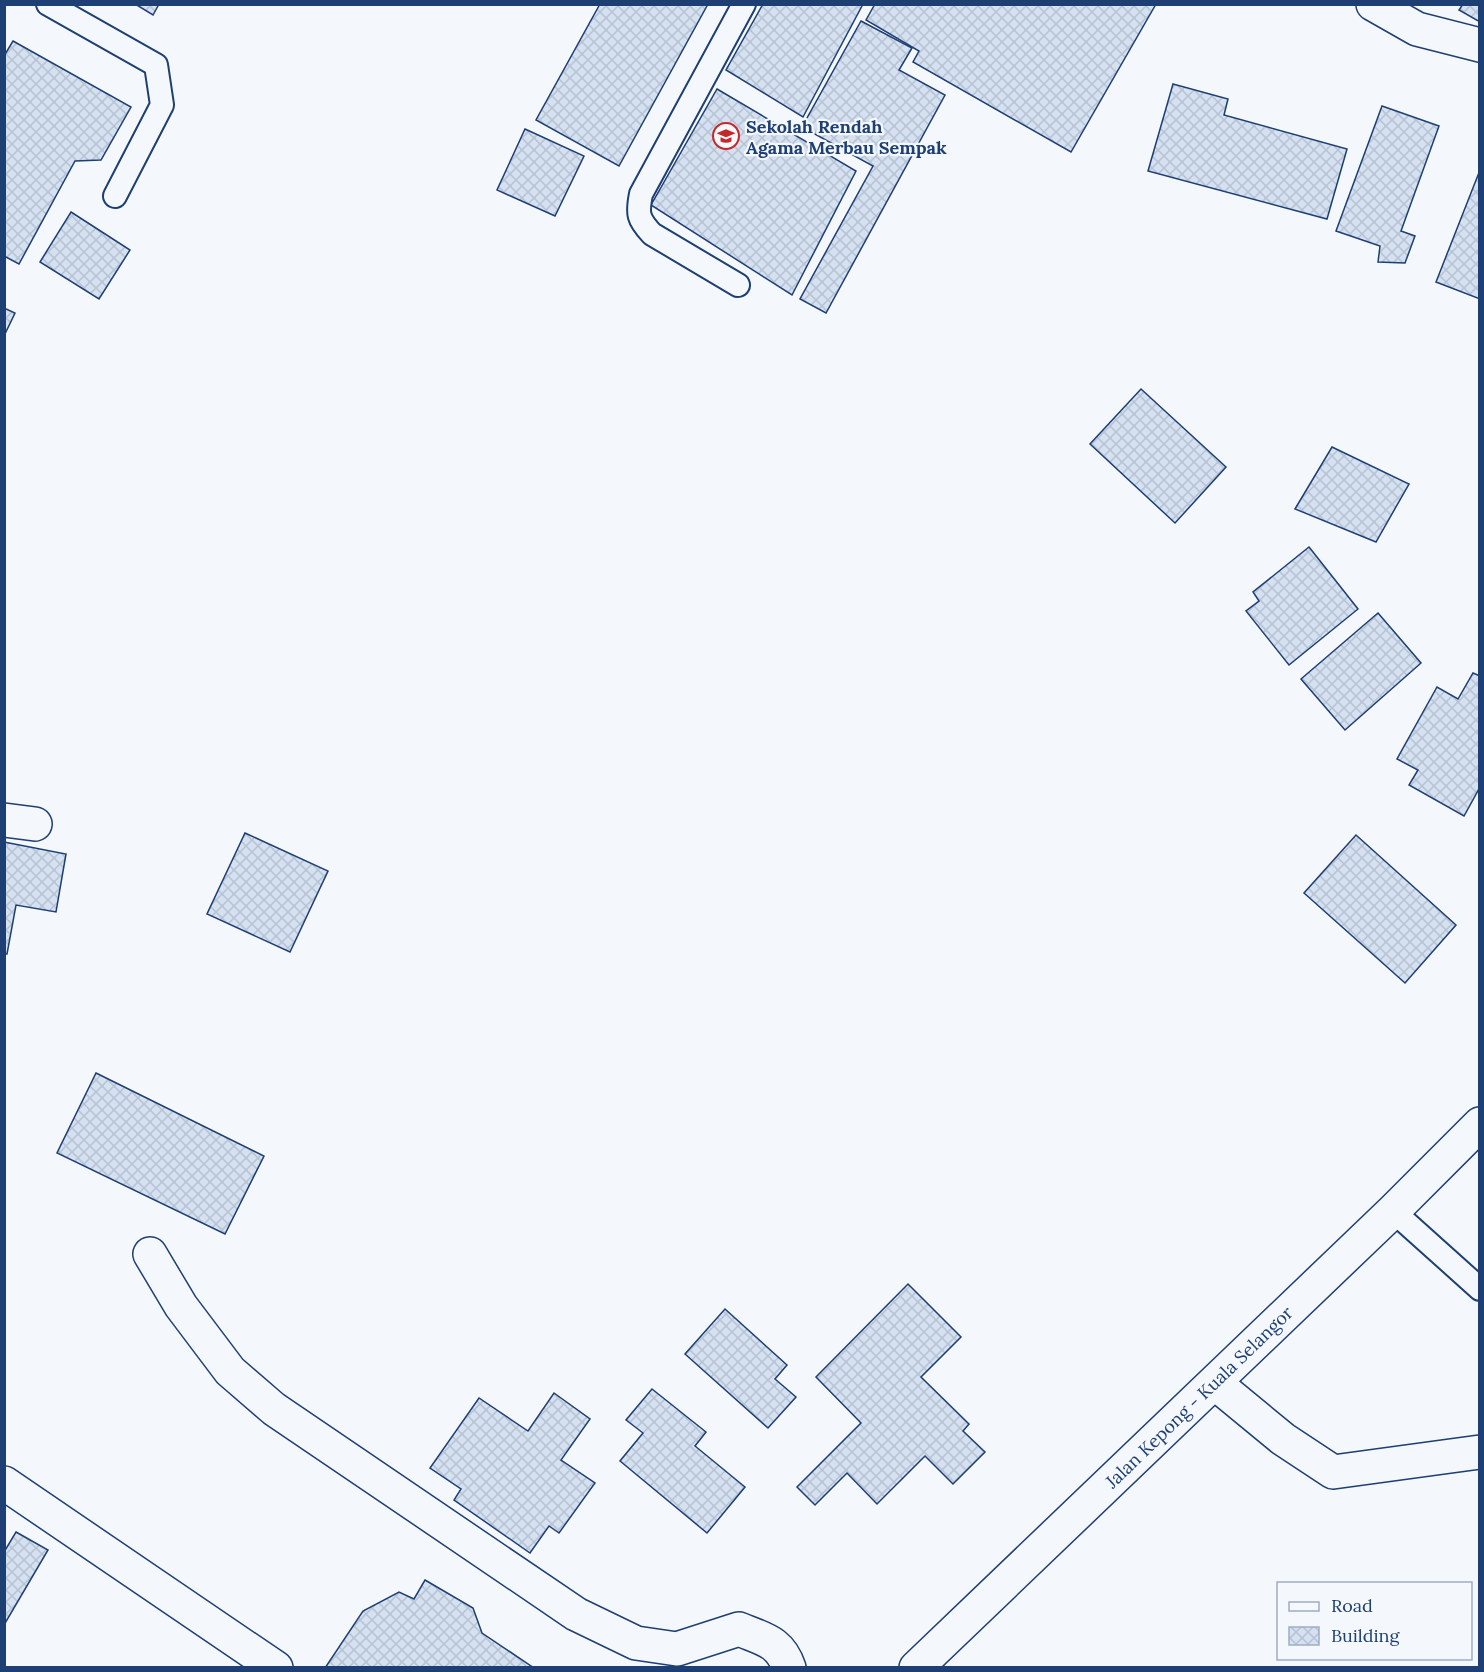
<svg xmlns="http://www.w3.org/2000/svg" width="1484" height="1672" viewBox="0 0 1484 1672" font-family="Lora,serif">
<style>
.building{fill:url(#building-cross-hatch);stroke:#1d3f73;stroke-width:1.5}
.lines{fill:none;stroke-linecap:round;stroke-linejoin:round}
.service-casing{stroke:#1d3f73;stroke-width:26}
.minor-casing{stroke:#1d3f73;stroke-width:36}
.tertiary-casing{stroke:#1d3f73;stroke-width:36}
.trunk-casing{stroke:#1d3f73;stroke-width:36}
.service{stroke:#f4f7fb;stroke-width:22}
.minor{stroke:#f4f7fb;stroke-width:33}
.tertiary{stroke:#f4f7fb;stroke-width:33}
.trunk{stroke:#f4f7fb;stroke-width:33}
.labels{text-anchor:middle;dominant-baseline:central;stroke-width:4.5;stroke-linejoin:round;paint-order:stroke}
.poi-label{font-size:18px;font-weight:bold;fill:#1d3f73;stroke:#f4f7fb;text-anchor:start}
.street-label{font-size:18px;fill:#1d3f73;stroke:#f4f7fb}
</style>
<defs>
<pattern id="building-cross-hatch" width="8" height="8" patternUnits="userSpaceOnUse" patternTransform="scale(1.5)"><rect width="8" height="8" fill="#d5e0f0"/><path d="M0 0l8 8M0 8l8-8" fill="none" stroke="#b6c1d1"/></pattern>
</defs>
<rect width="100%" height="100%" fill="#f4f7fb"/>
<g class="building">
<path d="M135,4H159L153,15Z"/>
<path d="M600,4H708L619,166L536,120Z"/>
<path d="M763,4H863L803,117L726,70Z"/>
<path d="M875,4H1156L1071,152L913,62L919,51L866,20Z"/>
<path d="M1463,4H1480V22L1459,10Z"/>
<path d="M861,21L912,48L899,70L945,95L826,313L800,299L873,166L802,127Z"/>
<path d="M13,41L131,107L101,160L75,161L19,264L4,256V56Z"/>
<path d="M1173,84L1228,99L1224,115L1347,149L1327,219L1148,171Z"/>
<path d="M717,89L856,171L792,295L651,205Z"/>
<path d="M1382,106L1439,126L1401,231L1415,236L1405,263L1378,262L1380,246L1336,231Z"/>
<path d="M525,129L584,156L555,216L497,190Z"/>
<path d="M1480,170V299L1436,282Z"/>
<path d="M71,212L130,250L99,299L40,262Z"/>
<path d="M4,308L15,313L4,336Z"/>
<path d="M1141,389L1226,467L1175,523L1090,444Z"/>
<path d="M1332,447L1409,484L1376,542L1295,509Z"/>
<path d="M1309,547L1358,609L1289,665L1246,611L1259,601L1253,592Z"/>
<path d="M1378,613L1421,663L1345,730L1301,679Z"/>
<path d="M1473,673L1480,676V787L1464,816L1409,785L1418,770L1397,759L1437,687L1458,699Z"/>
<path d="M245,833L328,871L290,952L207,914Z"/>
<path d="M1356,835L1456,925L1405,983L1304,893Z"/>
<path d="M4,842L66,854L56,912L16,905L7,954H4Z"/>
<path d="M96,1073L264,1156L225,1234L57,1153Z"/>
<path d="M908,1284L961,1337L921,1377L969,1424L963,1431L985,1452L953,1484L925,1456L877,1504L847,1473L815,1505L797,1487L861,1423L816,1377Z"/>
<path d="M725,1309L787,1365L775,1379L796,1397L768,1428L685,1354Z"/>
<path d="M652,1389L706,1432L695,1446L745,1487L707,1533L620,1461L643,1433L626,1420Z"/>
<path d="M554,1393L590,1419L561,1460L595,1483L559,1533L549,1526L530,1553L454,1500L461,1489L430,1468L479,1398L528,1431Z"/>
<path d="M16,1532L48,1550L4,1625V1552Z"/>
<path d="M425,1580L473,1608L482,1633L534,1668H325L363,1611L399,1592L414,1599Z"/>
</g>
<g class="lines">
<defs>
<g id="service">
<path d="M48,4L156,65L162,105L115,196"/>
<path d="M738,285L652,234C638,219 637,214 641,194L744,4"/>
<path d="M1393,1211L1480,1289"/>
</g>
<g id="minor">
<path d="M4,820L35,824"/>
<path d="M150,1254L181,1306L230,1371L274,1409L576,1614L636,1643L677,1649L739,1629C763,1639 780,1641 789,1668"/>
<path d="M1215,1383L1283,1439L1333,1472L1480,1452"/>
<path d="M4,1483L276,1668"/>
</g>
<path id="tertiary" d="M1373,4L1417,29L1480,45"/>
<path id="trunk" d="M916,1668L1393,1211L1480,1124"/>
</defs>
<use href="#service" class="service-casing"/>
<use href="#minor" class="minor-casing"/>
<use href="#tertiary" class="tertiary-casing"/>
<use href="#trunk" class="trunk-casing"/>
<use href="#service" class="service"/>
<use href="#minor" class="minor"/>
<use href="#tertiary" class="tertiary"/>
<use href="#trunk" class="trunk"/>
</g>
<defs>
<symbol id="school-ring" viewBox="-11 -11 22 22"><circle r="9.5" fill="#f4f7fb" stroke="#c62828" stroke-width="1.5"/><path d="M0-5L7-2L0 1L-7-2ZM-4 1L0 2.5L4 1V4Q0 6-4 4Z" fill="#c62828"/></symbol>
</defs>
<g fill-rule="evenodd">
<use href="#school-ring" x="711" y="121" width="30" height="30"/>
</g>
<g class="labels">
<g class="poi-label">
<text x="746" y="126">Sekolah Rendah<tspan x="746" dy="21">Agama Merbau Sempak</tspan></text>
</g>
<g class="street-label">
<text transform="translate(1199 1397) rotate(-44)">Jalan Kepong - Kuala Selangor</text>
</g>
</g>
<rect width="1484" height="1672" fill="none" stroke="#1d3f73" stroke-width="12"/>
<rect x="1277" y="1582" width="195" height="78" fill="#f4f7fb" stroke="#9eadc5" stroke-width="1.5"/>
<rect x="1289" y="1602" width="30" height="9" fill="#f4f7fb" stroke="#9eadc5" stroke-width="1.5"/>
<text x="1331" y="1612" font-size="18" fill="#1d3f73">Road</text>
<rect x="1289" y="1627" width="30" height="18" fill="url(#building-cross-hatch)" stroke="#9eadc5" stroke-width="1.5"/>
<text x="1331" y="1642" font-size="18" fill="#1d3f73">Building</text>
</svg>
